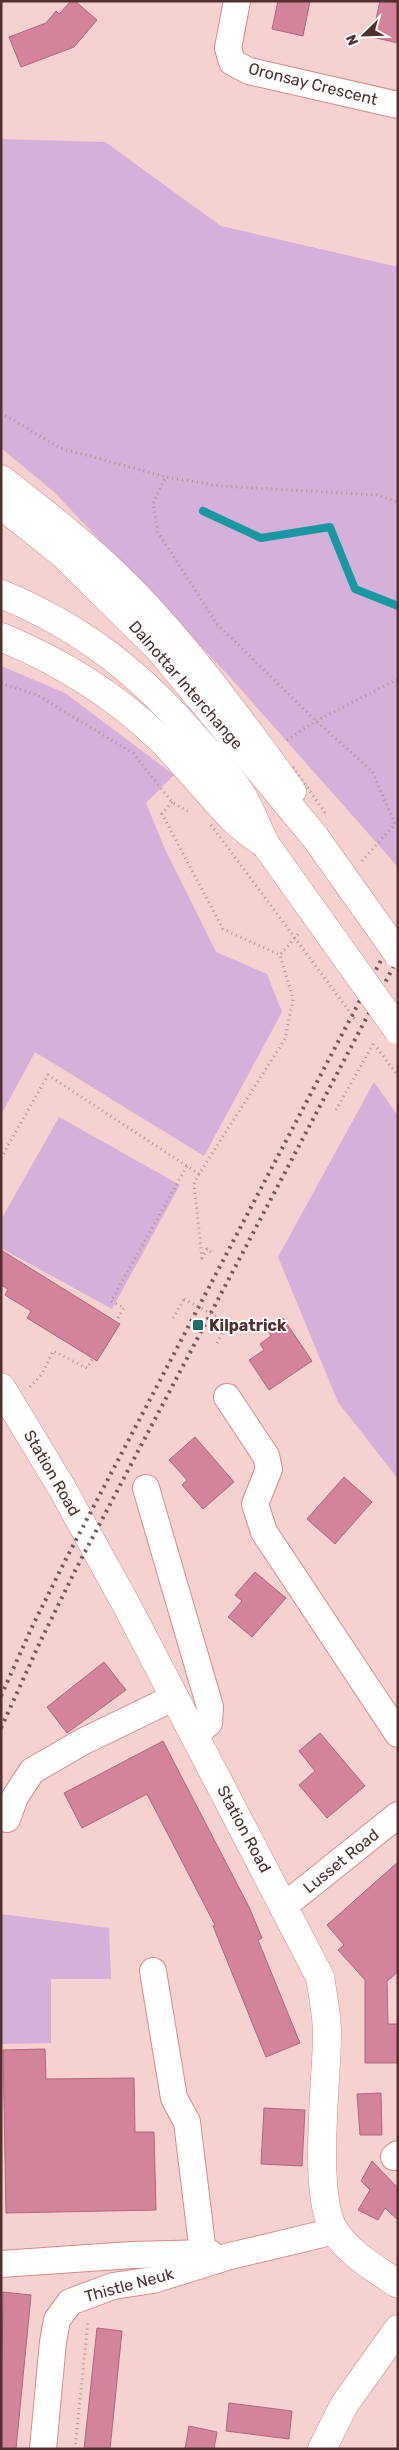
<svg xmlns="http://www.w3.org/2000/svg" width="399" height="2450" viewBox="0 0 399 2450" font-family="Rubik,sans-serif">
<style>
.green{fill:#d4b0da}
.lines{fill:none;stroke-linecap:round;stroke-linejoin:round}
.stream{stroke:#1899a1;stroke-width:8}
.building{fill:#d3839a;stroke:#b4667d}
.minor-casing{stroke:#dd8a88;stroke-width:28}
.major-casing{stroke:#dd8a88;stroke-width:29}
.highway-casing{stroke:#dd8a88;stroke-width:29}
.path{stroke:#b59190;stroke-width:3;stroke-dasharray:1 4;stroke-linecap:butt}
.minor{stroke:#fff;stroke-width:26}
.major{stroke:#fff;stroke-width:28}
.highway{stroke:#fff;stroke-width:28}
.rail{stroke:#7b5857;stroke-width:4;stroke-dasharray:2.5 5;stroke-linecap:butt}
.highway-bridge-casing{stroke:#dd8a88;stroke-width:29;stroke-linecap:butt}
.path-bridge{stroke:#b59190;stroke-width:3;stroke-dasharray:1 4;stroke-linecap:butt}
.highway-bridge{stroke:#fff;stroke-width:28}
.poi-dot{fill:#1f6b70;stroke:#fcfcfc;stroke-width:2}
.labels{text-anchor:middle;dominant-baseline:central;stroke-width:4;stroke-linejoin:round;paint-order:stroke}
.street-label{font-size:16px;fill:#52302f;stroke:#fcfcfc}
.poi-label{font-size:16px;font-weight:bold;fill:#52302f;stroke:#fcfcfc;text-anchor:start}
</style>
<rect width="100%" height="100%" fill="#f5d1cf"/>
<g class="green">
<path d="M1,139L105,142L221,226L398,267V867L229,676L54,492L1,448Z"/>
<path d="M1,666L65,693L174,775L146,803L164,847L216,952L267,974L282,1012L204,1156L35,1052L1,1115Z"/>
<path d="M374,1082L398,1116V1479L338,1402L278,1257Z"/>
<path d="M59,1117L180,1185L112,1309L1,1248V1220Z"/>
<path d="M1,1914L109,1928L111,1979H51V2043L1,2044Z"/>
</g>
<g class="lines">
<path class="stream" d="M203,511L261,538L330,527L355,589L398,606"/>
</g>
<g class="building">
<path d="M71,1H75L97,20L74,47L21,67L9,37L46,23L56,11L59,14Z"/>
<path d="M278,1H310L303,36L272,29Z"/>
<path d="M380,1L398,3V43L372,37Z"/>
<path d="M1,1250L120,1324L97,1361L27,1318L31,1311L5,1295L8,1289L1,1285Z"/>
<path d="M283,1318L312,1361L269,1390L249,1360L264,1350L260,1344L271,1336L267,1329Z"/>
<path d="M195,1437L234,1482L203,1509L182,1485L187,1480L169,1460Z"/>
<path d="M344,1477L372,1502L335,1544L307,1519Z"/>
<path d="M255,1572L286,1598L252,1637L228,1617L242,1601L235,1595Z"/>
<path d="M104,1662L126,1690L67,1733L47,1707Z"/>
<path d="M320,1733L365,1786L327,1818L299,1785L315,1771L299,1751Z"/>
<path d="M163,1741L249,1907L262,1938L258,1940L300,2043L266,2057L213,1926L215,1925L147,1794L82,1828L64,1793Z"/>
<path d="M398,1862V1972L387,1981L388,2024H398V2063H365V1980L338,1950L344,1945L327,1925Z"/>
<path d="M45,2049L46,2079L134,2078L135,2132H154L156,2210L6,2213L3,2050Z"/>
<path d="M381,2093L382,2135H360L357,2094Z"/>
<path d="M264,2108L305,2110L302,2166L261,2164Z"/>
<path d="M372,2161L398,2188V2220L385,2208L378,2220L358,2210L370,2190L361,2181Z"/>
<path d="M3,2292L31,2295L16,2449H1Z"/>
<path d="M97,2328L122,2331L110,2449H84Z"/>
<path d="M229,2403L292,2411L289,2439L226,2431Z"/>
<path d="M189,2426L217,2432L214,2449H185Z"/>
</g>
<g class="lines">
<defs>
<g id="minor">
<path d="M237,1L228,48L232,62L249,71L398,105"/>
<path d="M227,1397L266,1456L269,1469L255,1504L264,1532L398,1734"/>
<path d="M146,1488L210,1707L209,1723L195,1734"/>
<path d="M7,1819L15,1797L32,1771L82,1742L175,1697"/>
<path d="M284,1906L398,1815"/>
<path d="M153,1971L174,2098L187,2122L203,2253"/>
<path d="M394,2157L398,2154"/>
<path d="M1,2264L132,2255L210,2253"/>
<path d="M43,2449L53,2342L57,2320L70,2302L113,2286L153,2280L230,2256L335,2231"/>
</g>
<g id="major">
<path d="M1,479C46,514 91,549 131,590C191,651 241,722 292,791"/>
<path d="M1,594C84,628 143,676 200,743C215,760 232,778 243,797C252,812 258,830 266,845"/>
<path d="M1,1387L62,1488L127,1606L320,1977C323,1996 327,2015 327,2034C327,2081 312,2192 334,2230C348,2253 376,2269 398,2284"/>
<path d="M322,2449L344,2405L398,2329"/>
</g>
<g id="highway">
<path d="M1,505L64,555L160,650L315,837"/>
<path d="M1,637C59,661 113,694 158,737C185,763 207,793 233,819C243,829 255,837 266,845"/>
</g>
</defs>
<use href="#minor" class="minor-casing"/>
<use href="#major" class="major-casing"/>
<use href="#highway" class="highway-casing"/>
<g class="path">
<path d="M1,413L60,448L166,477"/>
<path d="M1,683L37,695L133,753L172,802L189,812"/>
<path d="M287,740L316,721L398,679"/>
<path d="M172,802L162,814L223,929L280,955L299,933"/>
<path d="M362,861L395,824L372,771L316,721L217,624L158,532L153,503L166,477L221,486L377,495L398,502"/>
<path d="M336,1110L375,1041"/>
<path d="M1,1158L48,1075L199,1174L285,1039L293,999L280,955"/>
<path d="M199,1174L194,1184L202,1258L207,1249L211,1252"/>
<path d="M173,1318L184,1299"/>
<path d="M217,1343L228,1323"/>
<path d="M30,1387L42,1374L53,1351L87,1368L124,1308L111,1301L187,1166"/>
<path d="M75,2449L88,2322"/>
</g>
<use href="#minor" class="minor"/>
<use href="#major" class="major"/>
<use href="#highway" class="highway"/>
<g class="rail">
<path d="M1,1696L32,1627L66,1559L398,928"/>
<path d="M1,1728L41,1640L77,1567L398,958"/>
</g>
<defs>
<g id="highway-bridge">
<path d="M315,837L398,954"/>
<path d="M266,845L398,1030"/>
</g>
</defs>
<use href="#highway-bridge" class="highway-bridge-casing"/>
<g class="path-bridge">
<path d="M293,767L326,814"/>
<path d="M211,825L355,1019"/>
<path d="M377,1048L398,1076"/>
<path d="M184,1299L228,1323"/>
</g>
<use href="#highway-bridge" class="highway-bridge"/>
</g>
<rect class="poi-dot" x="192" y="1319" width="12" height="12" rx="2.5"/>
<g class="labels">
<g class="street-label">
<text transform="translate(313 84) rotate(14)">Oronsay Crescent</text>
<text transform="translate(186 685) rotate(49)">Dalnottar Interchange</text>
<text transform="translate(52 1473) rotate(60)">Station Road</text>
<text transform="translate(244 1829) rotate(62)">Station Road</text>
<text transform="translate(341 1861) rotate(-39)">Lusset Road</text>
<text transform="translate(129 2285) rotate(-15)">Thistle Neuk</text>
</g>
<g class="poi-label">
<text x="209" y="1325">Kilpatrick</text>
</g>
</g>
<rect width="399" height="2450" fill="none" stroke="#52302f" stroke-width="5"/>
<g transform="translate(364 35) rotate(247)" stroke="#fcfcfc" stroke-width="4" paint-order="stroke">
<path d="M0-4L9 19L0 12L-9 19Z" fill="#52302f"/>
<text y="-8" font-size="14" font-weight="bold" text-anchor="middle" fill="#52302f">N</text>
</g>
</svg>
